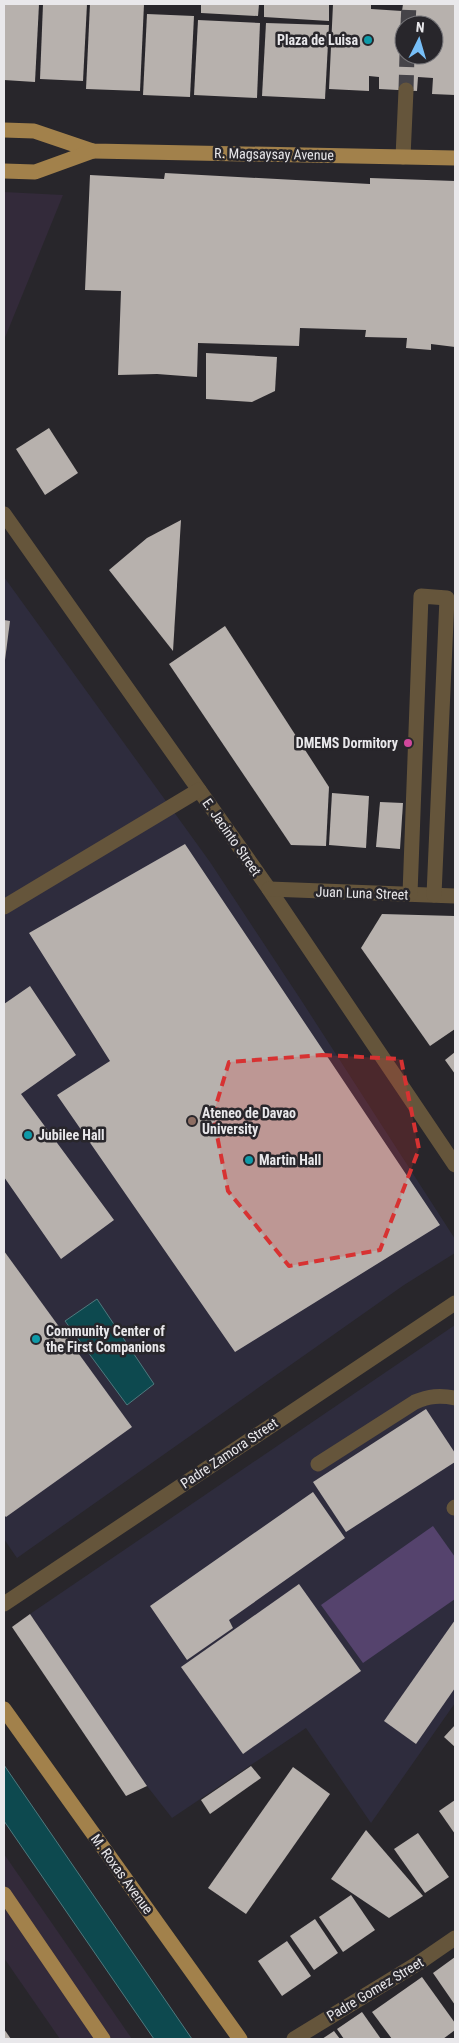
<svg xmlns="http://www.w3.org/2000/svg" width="459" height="2043" viewBox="0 0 459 2043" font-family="'Roboto Condensed',sans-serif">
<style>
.commercial{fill:#332a3a}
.education{fill:#2e2c3d}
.green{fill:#55436d}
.water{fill:#0d494f;stroke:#4f797e}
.building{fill:#b7b1ad;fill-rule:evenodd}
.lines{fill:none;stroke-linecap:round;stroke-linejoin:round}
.minor-tunnel{stroke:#454348;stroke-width:15;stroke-dasharray:15 8;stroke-linecap:butt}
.minor{stroke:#65553b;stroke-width:15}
.major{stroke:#a2814b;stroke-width:15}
.marked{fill:#d73232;fill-opacity:0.2;stroke:#d73232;stroke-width:4;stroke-dasharray:10 6;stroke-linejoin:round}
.culture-dot{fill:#0f9aa8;stroke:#28262b;stroke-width:2}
.hotel-dot{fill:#d1479c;stroke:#28262b;stroke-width:2}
.education-dot{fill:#8d6e63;stroke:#28262b;stroke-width:2}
.labels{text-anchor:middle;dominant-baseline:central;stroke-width:5;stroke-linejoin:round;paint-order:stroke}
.poi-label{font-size:14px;font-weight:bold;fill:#e9e8eb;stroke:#28262b;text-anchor:start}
.street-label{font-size:14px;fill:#e9e8eb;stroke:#28262b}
</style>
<rect width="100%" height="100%" fill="#28262b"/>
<g class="commercial">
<path d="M4,192L63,195L4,340Z"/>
<path d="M4,1854L132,2039H60L4,1958Z"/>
</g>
<g class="education">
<path d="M4,577L210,862L303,1003L455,1239V1253L404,1285L17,1558L4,1539Z"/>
<path d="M455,1325V1703L371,1823L306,1728L172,1818L147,1786L30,1614Z"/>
</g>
<path class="green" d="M433,1526L455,1557V1599L363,1663L321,1605Z"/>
<g class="water">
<path d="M97,1299L154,1384L127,1405L65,1321Z"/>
<path d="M4,1765L192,2039H154L4,1821Z"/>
</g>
<g class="building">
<path d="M4,4H39L35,82L4,80Z"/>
<path d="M43,4H87L83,81L40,79Z"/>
<path d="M90,4H144L140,91L86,89Z"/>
<path d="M201,4H259L258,16L201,13Z"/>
<path d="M264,4H329V21L264,17Z"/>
<path d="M333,4H371V9L402,11L403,4H455V95L432,94L433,78L418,77L417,91L379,89V77L369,76V91L329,89ZM404,25H434V55H404Z"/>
<path d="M147,14L194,16L190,97L143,95Z"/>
<path d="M198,20L260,23L257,98L194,95Z"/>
<path d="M266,23L329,25L325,99L262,96Z"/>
<path d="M165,173L370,184V178L455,181V347L431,344V350L406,348L407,338L365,337L366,330L300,328L299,346L198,343L197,377L157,374L118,375L121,291L85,290L90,175L164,179Z"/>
<path d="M206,353L277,357L275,391L252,402L206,399Z"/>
<path d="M49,428L78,473L45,495L16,449Z"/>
<path d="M181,520L173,651L109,570L147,538Z"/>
<path d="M4,620L10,621L5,660H4Z"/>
<path d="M225,626L329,787L326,846L291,845L169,664Z"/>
<path d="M332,793L369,796L366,848L329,845Z"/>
<path d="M380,802L403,803L400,849L376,847Z"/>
<path d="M185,844L440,1225L235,1352L57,1095L110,1061L29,933Z"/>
<path d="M382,914L455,916V1029L430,1046L361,948Z"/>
<path d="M30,986L76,1055L21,1094L114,1220L61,1259L4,1177V1004Z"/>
<path d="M455,1052V1074L445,1060Z"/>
<path d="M4,1251L132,1427L6,1517L4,1515Z"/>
<path d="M426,1409L455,1453V1462L346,1532L313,1482Z"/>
<path d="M313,1492L345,1538L229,1620L233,1628L187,1660L150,1606Z"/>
<path d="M299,1584L361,1671L243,1754L181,1667Z"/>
<path d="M30,1614L147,1786L126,1796L12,1627Z"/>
<path d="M455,1620V1688L416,1744L384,1721Z"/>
<path d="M455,1725V1747L444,1737Z"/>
<path d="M251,1766L261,1778L210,1814L201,1800Z"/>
<path d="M293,1767L330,1794L246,1914L208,1888Z"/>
<path d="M455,1800V1834L439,1811Z"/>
<path d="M366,1830L423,1896L389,1918L331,1879Z"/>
<path d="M418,1833L449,1877L425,1893L394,1849Z"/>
<path d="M351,1895L375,1930L343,1952L319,1917Z"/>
<path d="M315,1919L338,1953L314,1970L290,1936Z"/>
<path d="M287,1941L311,1976L282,1996L258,1961Z"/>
<path d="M455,1957V2005L433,1973Z"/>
<path d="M422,1977L455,2023V2030L443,2039H392L372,2012Z"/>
<path d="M362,2012L381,2039H344L337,2029Z"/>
<path d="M4,2029L11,2039H4Z"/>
<path d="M334,2031L340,2039H322Z"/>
</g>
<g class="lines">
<g class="minor-tunnel">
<path d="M408,25L409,4"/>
<path d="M406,90L407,55"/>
</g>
<g class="minor">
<path d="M403,157L406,90"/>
<path d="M4,514L269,889L455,1165"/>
<path d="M269,889L455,896"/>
<path d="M410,894L421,596L447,598L434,895"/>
<path d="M4,907L199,790"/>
<path d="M318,1464L415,1402C429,1396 440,1395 455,1398"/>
<path d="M454,1508L455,1507"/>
<path d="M4,1604L455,1303"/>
<path d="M294,2039L420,1962L455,1938"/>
</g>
<g class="major">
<path d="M4,130L34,131L93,151L455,158"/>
<path d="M4,171L35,172L93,151"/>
<path d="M4,1709L240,2039"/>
<path d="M4,1894L103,2039"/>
</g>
</g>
<path class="marked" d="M322,1055L401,1059L419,1149L380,1250L289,1266L228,1191L213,1115L229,1062Z"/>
<g class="culture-dot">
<circle cx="368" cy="40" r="5"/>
<circle cx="28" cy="1135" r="5"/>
<circle cx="249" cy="1160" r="5"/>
<circle cx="36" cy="1339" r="5"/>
</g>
<circle class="hotel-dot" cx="408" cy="743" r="5"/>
<circle class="education-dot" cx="192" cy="1121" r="5"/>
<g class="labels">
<g class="poi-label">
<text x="358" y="40" text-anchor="end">Plaza de Luisa</text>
<text x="398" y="743" text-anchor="end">DMEMS Dormitory</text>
<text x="202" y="1113">Ateneo de Davao<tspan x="202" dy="16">University</tspan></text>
<text x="38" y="1135">Jubilee Hall</text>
<text x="259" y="1160">Martin Hall</text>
<text x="46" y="1331">Community Center of<tspan x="46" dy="16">the First Companions</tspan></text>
</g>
<g class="street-label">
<text transform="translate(274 154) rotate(1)">R. Magsaysay Avenue</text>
<text transform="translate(232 837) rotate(55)">E. Jacinto Street</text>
<text transform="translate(362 893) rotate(2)">Juan Luna Street</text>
<text transform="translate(229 1453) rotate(-34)">Padre Zamora Street</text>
<text transform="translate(122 1874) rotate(54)">M. Roxas Avenue</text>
<text transform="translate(375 1989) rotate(-31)">Padre Gomez Street</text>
</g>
</g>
<rect width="459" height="2043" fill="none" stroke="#e9e8eb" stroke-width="10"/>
<g transform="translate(419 40) rotate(5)"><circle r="24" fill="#28262b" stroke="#757478"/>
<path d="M0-4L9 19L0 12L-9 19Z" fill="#78bff7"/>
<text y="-8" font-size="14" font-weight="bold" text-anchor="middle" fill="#e9e8eb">N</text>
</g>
</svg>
